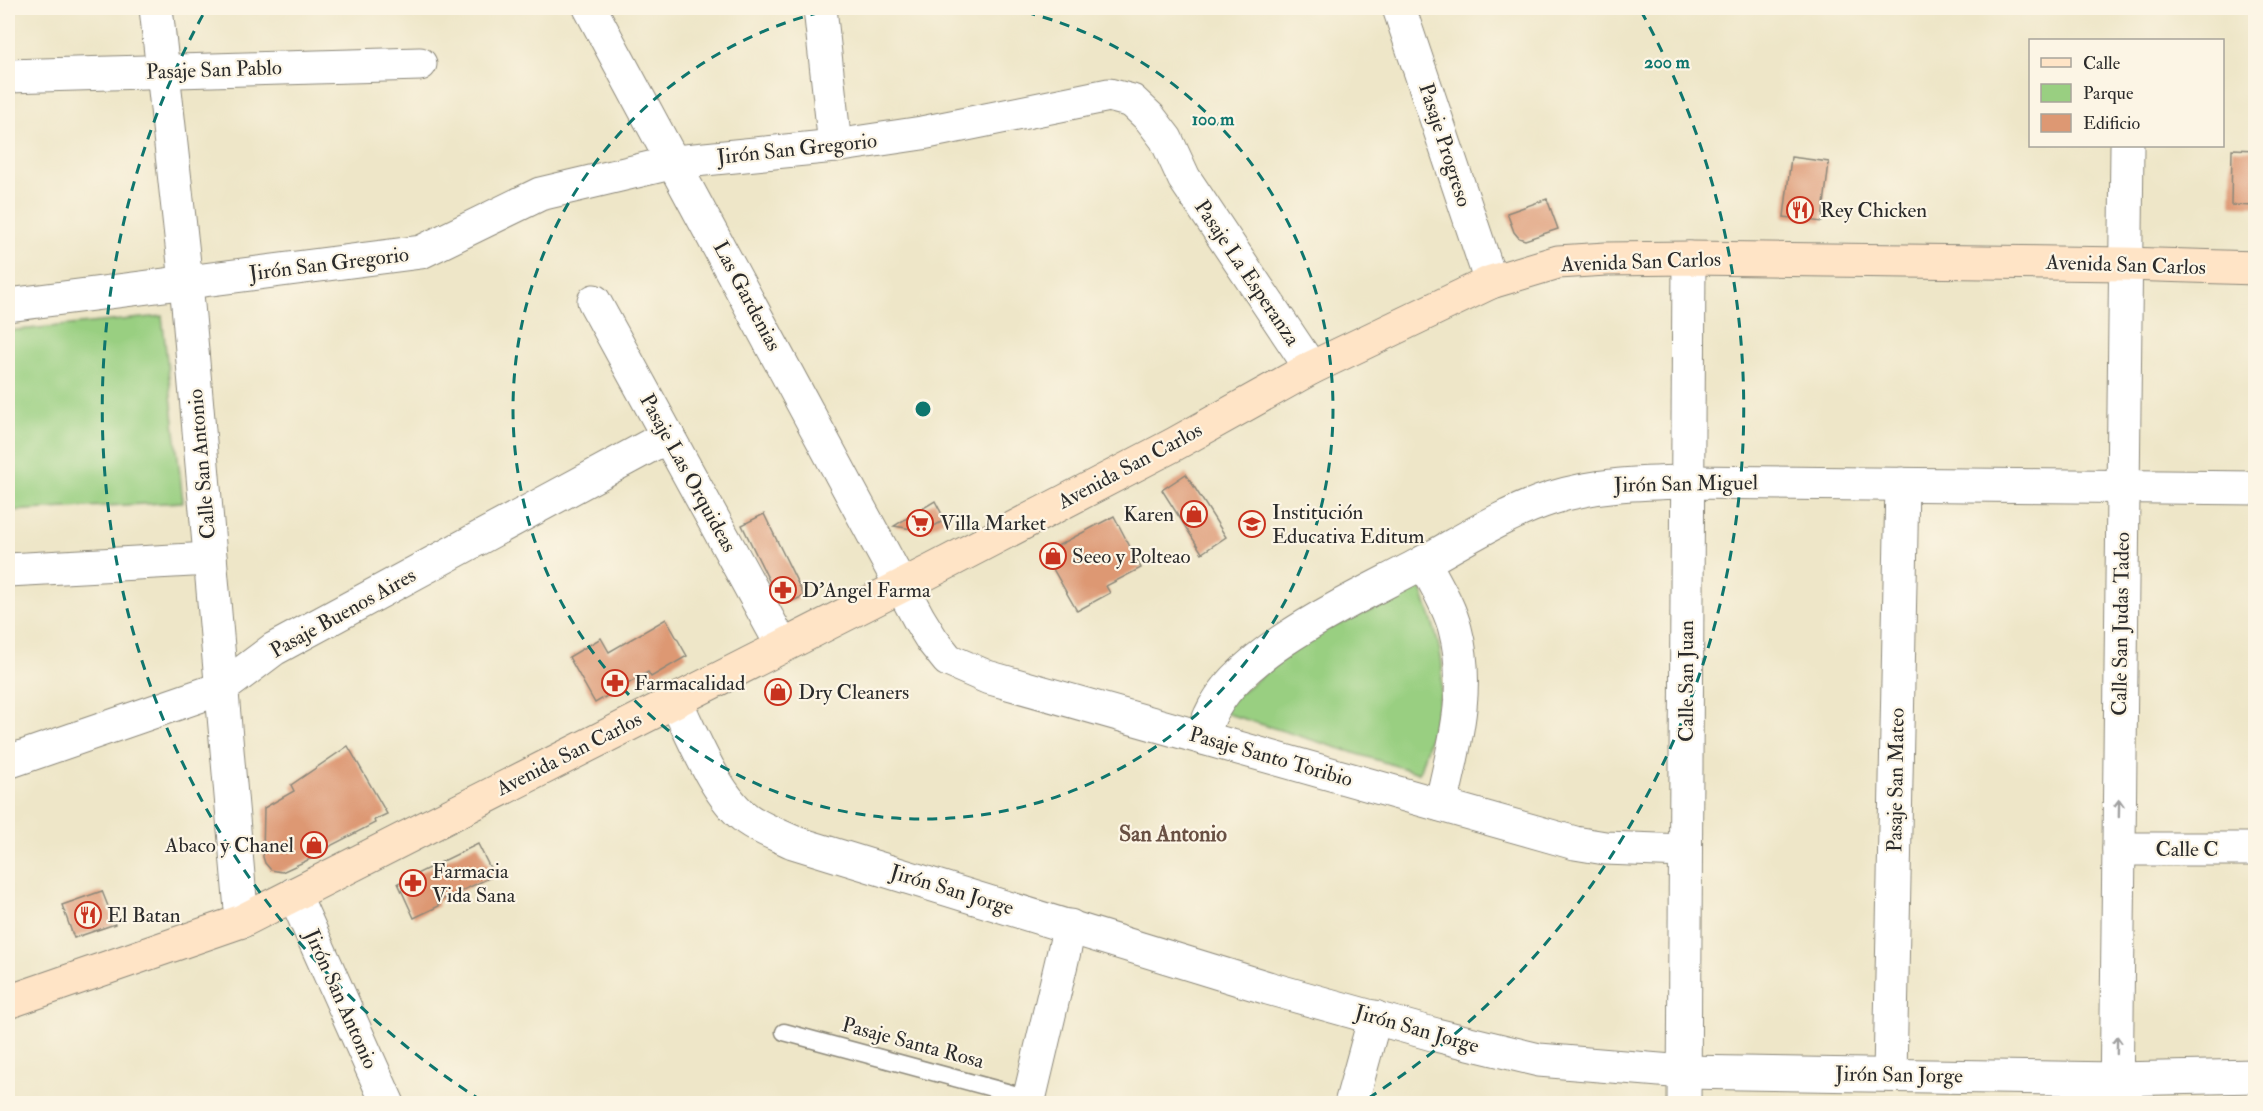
<svg xmlns="http://www.w3.org/2000/svg" width="2263" height="1111" viewBox="0 0 2263 1111" font-family="'IM FELL Double Pica',serif">
<style>
.green{fill:#99cf81;stroke:#627d56;stroke-width:1.5}
.building{fill:#dd9873}
.lines{fill:none;stroke-linecap:round;stroke-linejoin:round}
.service-casing{stroke:#8c887a;stroke-width:19}
.minor-casing{stroke:#8c887a;stroke-width:35}
.secondary-casing{stroke:#8c887a;stroke-width:35}
.service{stroke:#fff;stroke-width:16}
.minor{stroke:#fff;stroke-width:33}
.secondary{stroke:#ffe4c6;stroke-width:33}
.oneway{stroke:#a0a0a0}
.ring{fill:none;stroke:#0f766e;stroke-width:3;stroke-dasharray:10 8}
.labels{text-anchor:middle;dominant-baseline:central;stroke-width:4.5;stroke-linejoin:round;paint-order:stroke}
.street-label{font-size:21px;fill:#2b2b2b;stroke:#fcf5e5}
.poi-label{font-size:21px;fill:#2b2b2b;stroke:#fcf5e5;text-anchor:start}
.neighbourhood-label{font-size:22px;font-weight:bold;fill:#695144;stroke:#fcf5e5}
.centre{fill:#0f766e;stroke:#fcf5e5;stroke-width:3}
.ring-label{font-size:18px;text-anchor:middle;font-weight:bold;fill:#0f766e;stroke:#fcf5e5;stroke-width:4.5;stroke-linejoin:round;paint-order:stroke}
</style>
<rect width="100%" height="100%" fill="#fcf5e5"/>
<filter id="ink" filterUnits="userSpaceOnUse"><feTurbulence type="fractalNoise" baseFrequency=".0167" numOctaves="2"/><feDisplacementMap in="SourceGraphic" scale="12" xChannelSelector="R" yChannelSelector="G"/><feConvolveMatrix kernelMatrix="1 2 1 2 8 2 1 2 1" color-interpolation-filters="sRGB"/></filter>
<filter id="wash" filterUnits="userSpaceOnUse"><feTurbulence type="fractalNoise" baseFrequency=".008" numOctaves="4" result="noise"/><feDisplacementMap in="SourceGraphic" scale="24" xChannelSelector="R" yChannelSelector="G"/><feGaussianBlur stdDeviation="1.35" result="paint"/><feColorMatrix in="noise" values="0 0 0 0 0 0 0 0 0 0 0 0 0 0 0 0 0 1.4 0 .05"/><feComposite in="paint" operator="in"/></filter>
<g filter="url(#wash)">
<rect width="100%" height="100%" fill="#eee6c8"/>
<g class="green">
<path d="M162,316L183,502L8,511V331Z"/>
<path d="M1421,588C1429,613 1439,638 1442,664C1445,695 1428,743 1419,773L1218,711L1311,636Z"/>
</g>
<g id="blocks">
<g class="building">
<path d="M2232,149L2256,150V206L2231,205Z"/>
<path d="M1791,157L1829,162L1822,222L1784,217Z"/>
<path d="M1547,199L1558,229L1525,240L1519,238L1514,232L1507,213Z"/>
<path d="M1186,474L1226,537L1202,553L1162,490Z"/>
<path d="M935,501L945,520L925,531L894,526Z"/>
<path d="M764,514L804,596L788,603L778,599L742,525Z"/>
<path d="M1114,516L1141,568L1106,586L1110,593L1077,611L1044,553Z"/>
<path d="M666,619L687,656L651,677L648,672L595,703L569,657L601,638L609,652Z"/>
<path d="M348,746L387,814L374,820L375,823L332,845L323,853L282,872L271,870L265,863L263,857L264,808L294,791L291,785Z"/>
<path d="M478,844L494,876L437,902L439,906L414,918L398,883Z"/>
<path d="M102,891L115,924L74,938L62,905Z"/>
</g>
</g>
</g>
<g filter="url(#ink)">
<use href="#blocks" fill-opacity="0" stroke="#8c887a" stroke-width="1.5"/>
<g class="lines">
<defs>
<path id="service" d="M784,1032L1029,1098"/>
<g id="minor">
<path d="M156,8L186,282L242,921"/>
<path d="M590,8L919,619L932,640L948,660L987,677L1575,843L1605,848L1685,851"/>
<path d="M820,8L835,146"/>
<path d="M1399,8L1491,282"/>
<path d="M8,76L420,64"/>
<path d="M594,301L782,645"/>
<path d="M8,305L421,252L540,194L675,162L835,146L922,133L1109,95L1132,101L1150,118L1166,139L1184,178L1311,368"/>
<path d="M1424,562C1435,584 1449,605 1455,629C1471,688 1454,747 1441,805"/>
<path d="M8,570L210,559"/>
<path d="M675,700C692,734 716,797 747,819C761,829 778,835 793,842L1268,988L1436,1035L1539,1060L1684,1072L2116,1079L2256,1076"/>
<path d="M1204,738C1206,730 1207,722 1210,716C1239,649 1360,597 1422,563C1464,540 1505,513 1552,498C1596,484 1641,483 1687,482L2256,488"/>
<path d="M8,762L222,688L274,649L668,436"/>
<path d="M2119,849H2256"/>
<path d="M294,894L388,1104"/>
<path d="M1890,1075L1902,484"/>
<path d="M1028,1104L1070,926"/>
<path d="M1351,1104L1375,1017"/>
<path d="M1684,1104L1689,258"/>
<path d="M2116,1104L2127,146"/>
</g>
<path id="secondary" d="M8,1002L242,921L933,570L1173,445L1311,368L1491,282L1558,262L1606,259L1689,258L2125,264L2256,268"/>
</defs>
<use href="#service" class="service-casing"/>
<use href="#minor" class="minor-casing"/>
<use href="#secondary" class="secondary-casing"/>
<use href="#service" class="service"/>
<use href="#minor" class="minor"/>
<use href="#secondary" class="secondary"/>
</g>
<defs><path id="oneway-shaft" d="M-6 0H5M1.5-3L5.5 0L1.5 3" fill="none" stroke-width="1.6" stroke-linecap="round" stroke-linejoin="round" transform="scale(1.5)"/></defs>
<g class="oneway">
<use href="#oneway-shaft" transform="translate(2119 808) rotate(-89)"/>
<use href="#oneway-shaft" transform="translate(2117 1045) rotate(-89)"/>
</g>
</g>
<g class="ring">
<path d="M1008 8A410 410 0 1 1 838 8"/>
<path d="M482 1101A821 821 0 0 1 205 11M1641 11A821 821 0 0 1 1364 1101"/>
</g>
<defs>
<symbol id="restaurant-ring" viewBox="-11 -11 22 22"><circle r="9.5" fill="#fcf5e5" stroke="#c8321e" stroke-width="1.5"/><path d="M-5-6h1v4h1v-4h1v4h1v-4h1v5L-1.5 .5V6h-2V.5L-5-1ZM5-6V6H3V1.5H1.5Q1.5-4 5-6Z" fill="#c8321e"/></symbol>
<symbol id="shop-ring" viewBox="-11 -11 22 22"><circle r="9.5" fill="#fcf5e5" stroke="#c8321e" stroke-width="1.5"/><path d="M-5-2.5h2.3a2.7 3.5 0 0 1 5.4 0H5L5.5 6h-11ZM-1.5-2.5h3a1.5 2.3 0 0 0-3 0Z" fill="#c8321e"/></symbol>
<symbol id="supermarket-ring" viewBox="-11 -11 22 22"><circle r="9.5" fill="#fcf5e5" stroke="#c8321e" stroke-width="1.5"/><path d="M-6-5.5h2.5l.6 2H6L4.5 2H-2.5L-4.4-4H-6ZM-1.5 3.2a1.3 1.3 0 1 0 .1 0ZM3 3.2a1.3 1.3 0 1 0 .1 0Z" fill="#c8321e"/></symbol>
<symbol id="school-ring" viewBox="-11 -11 22 22"><circle r="9.5" fill="#fcf5e5" stroke="#c8321e" stroke-width="1.5"/><path d="M0-5L7-2L0 1L-7-2ZM-4 1L0 2.5L4 1V4Q0 6-4 4Z" fill="#c8321e"/></symbol>
<symbol id="pharmacy-ring" viewBox="-11 -11 22 22"><circle r="9.5" fill="#fcf5e5" stroke="#c8321e" stroke-width="1.5"/><path d="M-2-6h4v4h4v4h-4v4h-4v-4h-4v-4h4Z" fill="#c8321e"/></symbol>
</defs>
<g fill-rule="evenodd">
<use href="#restaurant-ring" x="1785" y="195" width="30" height="30"/>
<use href="#shop-ring" x="1179" y="499" width="30" height="30"/>
<use href="#supermarket-ring" x="905" y="508" width="30" height="30"/>
<use href="#school-ring" x="1237" y="509" width="30" height="30"/>
<use href="#shop-ring" x="1038" y="541" width="30" height="30"/>
<use href="#pharmacy-ring" x="768" y="575" width="30" height="30"/>
<use href="#pharmacy-ring" x="600" y="668" width="30" height="30"/>
<use href="#shop-ring" x="763" y="677" width="30" height="30"/>
<use href="#shop-ring" x="299" y="830" width="30" height="30"/>
<use href="#pharmacy-ring" x="398" y="868" width="30" height="30"/>
<use href="#restaurant-ring" x="73" y="900" width="30" height="30"/>
</g>
<g class="labels">
<g class="street-label">
<text transform="translate(214 70) rotate(-2)">Pasaje San Pablo</text>
<text transform="translate(1445 145) rotate(72)">Pasaje Progreso</text>
<text transform="translate(797 149) rotate(-6)">Jirón San Gregorio</text>
<text transform="translate(1641 262) rotate(-2)">Avenida San Carlos</text>
<text transform="translate(329 264) rotate(-7)">Jirón San Gregorio</text>
<text transform="translate(2126 265) rotate(2)">Avenida San Carlos</text>
<text transform="translate(1247 273) rotate(56)">Pasaje La Esperanza</text>
<text transform="translate(747 296) rotate(62)">Las Gardenias</text>
<text transform="translate(202 464) rotate(-95)">Calle San Antonio</text>
<text transform="translate(1130 466) rotate(-28)">Avenida San Carlos</text>
<text transform="translate(688 473) rotate(61)">Pasaje Las Orquideas</text>
<text transform="translate(1686 484) rotate(-1)">Jirón San Miguel</text>
<text transform="translate(343 613) rotate(-29)">Pasaje Buenos Aires</text>
<text transform="translate(2121 624) rotate(-89)">Calle San Judas Tadeo</text>
<text transform="translate(1686 681) rotate(-90)">Calle San Juan</text>
<text transform="translate(569 754) rotate(-27)">Avenida San Carlos</text>
<text transform="translate(1271 757) rotate(16)">Pasaje Santo Toribio</text>
<text transform="translate(1896 780) rotate(-89)">Pasaje San Mateo</text>
<text x="2187" y="849">Calle C</text>
<text transform="translate(952 890) rotate(17)">Jirón San Jorge</text>
<text transform="translate(341 999) rotate(66)">Jirón San Antonio</text>
<text transform="translate(1417 1029) rotate(16)">Jirón San Jorge</text>
<text transform="translate(913 1043) rotate(15)">Pasaje Santa Rosa</text>
<text transform="translate(1899 1075) rotate(1)">Jirón San Jorge</text>
</g>
<g class="poi-label">
<text x="1820" y="210">Rey Chicken</text>
<text x="1272" y="512">Institución<tspan x="1272" dy="24">Educativa Editum</tspan></text>
<text x="1174" y="514" text-anchor="end">Karen</text>
<text x="940" y="523">Villa Market</text>
<text x="1072" y="556">Seeo y Polteao</text>
<text x="802" y="590">D'Angel Farma</text>
<text x="634" y="683">Farmacalidad</text>
<text x="798" y="692">Dry Cleaners</text>
<text x="294" y="845" text-anchor="end">Abaco y Chanel</text>
<text x="432" y="871">Farmacia<tspan x="432" dy="24">Vida Sana</tspan></text>
<text x="107" y="915">El Batan</text>
</g>
<g class="neighbourhood-label">
<text x="1173" y="834">San Antonio</text>
</g>
</g>
<circle cx="923" cy="409" r="9" class="centre"/>
<g class="ring-label">
<text x="1667" y="68">200 m</text>
<text x="1213" y="125">100 m</text>
</g>
<rect width="2263" height="1111" fill="none" stroke="#fcf5e5" stroke-width="30"/>
<rect x="2029" y="39" width="195" height="108" fill="#fcf5e5" stroke="#a8a49b" stroke-width="1.5"/>
<rect x="2041" y="58" width="30" height="9" fill="#ffe4c6" stroke="#a8a49b" stroke-width="1.5"/>
<text x="2083" y="69" font-size="18" fill="#2b2b2b">Calle</text>
<rect x="2041" y="84" width="30" height="18" fill="#99cf81" stroke="#a8a49b" stroke-width="1.5"/>
<text x="2083" y="99" font-size="18" fill="#2b2b2b">Parque</text>
<rect x="2041" y="114" width="30" height="18" fill="#dd9873" stroke="#a8a49b" stroke-width="1.5"/>
<text x="2083" y="129" font-size="18" fill="#2b2b2b">Edificio</text>
</svg>
